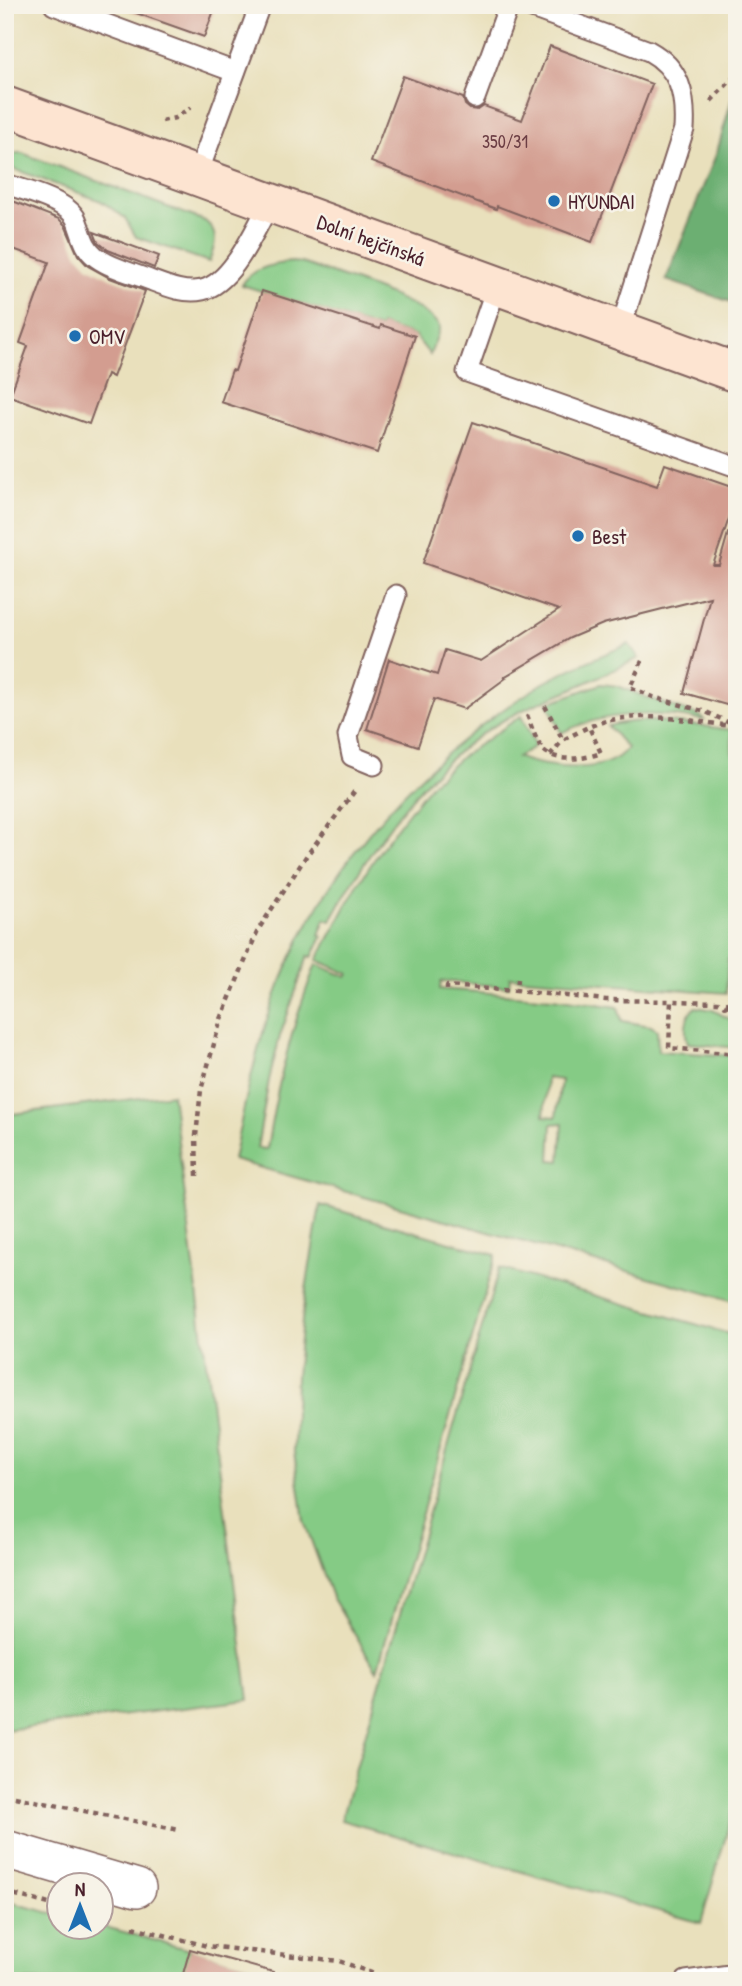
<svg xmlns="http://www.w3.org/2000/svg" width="742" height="1986" viewBox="0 0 742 1986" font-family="'Patrick Hand',sans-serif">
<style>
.green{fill:#85cb85;stroke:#687558;stroke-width:2;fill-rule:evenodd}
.forest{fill:#6caf72;stroke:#5b674e;stroke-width:2}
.building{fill:#d39d90}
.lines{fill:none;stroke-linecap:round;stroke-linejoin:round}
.service-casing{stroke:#82635e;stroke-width:23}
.minor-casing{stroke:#82635e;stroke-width:40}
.secondary-casing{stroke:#82635e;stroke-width:42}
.path{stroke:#82635e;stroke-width:4.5;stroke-dasharray:5 5;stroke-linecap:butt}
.service{stroke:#fff;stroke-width:19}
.minor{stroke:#fff;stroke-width:37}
.secondary{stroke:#fde4d1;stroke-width:38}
.poi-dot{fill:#1f6fb2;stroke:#f7f3e8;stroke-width:2.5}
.labels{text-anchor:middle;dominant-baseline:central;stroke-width:5;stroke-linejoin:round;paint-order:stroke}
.number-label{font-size:18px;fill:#6c3e44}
.poi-label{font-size:21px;fill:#4a1f2b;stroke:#f7f3e8;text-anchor:start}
.street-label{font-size:21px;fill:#4a1f2b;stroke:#f7f3e8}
</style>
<rect width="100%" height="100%" fill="#f7f3e8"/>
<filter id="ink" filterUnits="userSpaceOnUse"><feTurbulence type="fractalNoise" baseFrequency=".0143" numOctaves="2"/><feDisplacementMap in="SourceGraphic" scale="14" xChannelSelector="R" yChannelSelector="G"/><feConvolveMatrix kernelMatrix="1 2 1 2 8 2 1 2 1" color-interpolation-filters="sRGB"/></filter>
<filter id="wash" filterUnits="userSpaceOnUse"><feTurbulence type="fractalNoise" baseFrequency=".00686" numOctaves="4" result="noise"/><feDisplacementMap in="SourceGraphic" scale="28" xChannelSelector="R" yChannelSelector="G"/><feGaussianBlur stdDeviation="1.57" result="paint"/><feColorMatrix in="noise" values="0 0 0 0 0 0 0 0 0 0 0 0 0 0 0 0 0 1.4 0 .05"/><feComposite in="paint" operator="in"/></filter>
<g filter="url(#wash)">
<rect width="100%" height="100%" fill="#e9e0bc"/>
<g class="green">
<path d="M17,153H22L205,221C220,233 215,246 209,262L136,237L125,218L101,201L14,169L10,166V159L14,154Z"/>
<path d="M292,262L302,263C331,274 428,301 440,328L430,355L415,336L381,325L380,329L242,285C251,268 274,264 292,262Z"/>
<path d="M629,644L639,658C618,668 597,678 576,687C557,696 536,703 517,713C431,756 376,838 331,920L325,919L319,935L322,937L312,957L308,956L280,1036L269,1080L257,1148L267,1149C277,1085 292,1024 316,964L347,977L349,974L317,960L357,886L385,843L432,783L460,758L521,716L534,742V747L517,757C545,769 608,776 627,748L608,726C648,715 691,725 732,730V751L737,763V876L734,877L732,913L737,914V957L728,959L726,993L510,977L509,987L441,981L440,989L553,998L618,1007L622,1021L651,1026L657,1030L658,1051L737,1056V1302L233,1160C245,1101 257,1042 279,986C330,857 425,756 542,684C569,668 600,656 629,644ZM547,1078L561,1080L556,1117L544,1116ZM563,1123L560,1161L550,1160L552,1124Z"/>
<path d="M601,684L618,686L648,698L701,716L704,720C654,712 608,710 561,733L548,703Z"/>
<path d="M696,1007L713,1010L737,1023V1048L688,1043C684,1032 685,1013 696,1007Z"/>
<path d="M172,1094L249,1700L5,1730V1115Z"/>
<path d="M320,1205L496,1255L377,1671L332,1597L304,1521L294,1452L296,1376L304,1302Z"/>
<path d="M499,1268L737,1336V1797L701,1923L341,1820Z"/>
<path d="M5,1901L59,1915L60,1926H102L304,1981H5Z"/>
</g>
<path class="forest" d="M737,93V304L666,280L717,152L733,95Z"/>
<g id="blocks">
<g class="building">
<path d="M126,5H216L204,37L125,9Z"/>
<path d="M550,46L652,84L592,242L497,206L496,209L371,162L403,76L463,98L465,105L470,109L478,110L484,106L522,120Z"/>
<path d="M5,198L59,219L65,225L78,255L88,266L110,278L145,291L113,377L107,374L89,424L10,396L28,346L20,343L49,262L5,246Z"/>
<path d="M94,232L159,256L154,268L108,250L98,242Z"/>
<path d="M262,291L380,329L381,325L415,336L377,453L221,402L232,370L235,371Z"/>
<path d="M473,422L657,486L665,464L737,489V495L713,565H719L728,533L737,534V708L684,693L710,597L603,624L570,638L504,677L506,678L464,709L434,699L418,746L367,729L389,659L437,675L445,650L481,661L559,610L423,563Z"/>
<path d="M190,1949L273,1972L272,1981H181Z"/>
</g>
</g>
</g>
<g filter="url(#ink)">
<use href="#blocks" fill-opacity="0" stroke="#82635e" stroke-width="2"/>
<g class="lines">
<defs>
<g id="service">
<path d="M54,5L235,72"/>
<path d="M524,5L649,51C680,68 686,95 684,129L620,330"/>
<path d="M475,98L509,5"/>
<path d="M197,176L260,5"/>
<path d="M5,184C24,190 68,201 76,219C82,233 83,247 96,257C111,268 132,273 150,280C166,286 185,294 202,290C233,283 255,229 270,203"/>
<path d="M497,285L467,372L737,467"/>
<path d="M374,765L352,756L348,736L396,595"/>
<path d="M686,1981L737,1974"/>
</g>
<path id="minor" d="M5,1849L137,1888"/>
<path id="secondary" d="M5,106L737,373"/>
</defs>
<use href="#service" class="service-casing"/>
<use href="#minor" class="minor-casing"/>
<use href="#secondary" class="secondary-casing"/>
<g class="path">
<path d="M711,101L737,74"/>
<path d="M162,121L175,118L191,107"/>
<path d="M642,661L630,687L653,697L706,712L734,725"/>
<path d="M545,706L563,740C575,734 588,726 602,722C644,711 694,721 737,727"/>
<path d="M527,715C531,725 535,738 541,747C553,764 585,759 601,753L589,727"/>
<path d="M550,755L563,740"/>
<path d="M518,978L517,991L606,1000L671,1001"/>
<path d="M447,990V986L517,991"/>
<path d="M727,1006L737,974"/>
<path d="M737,1012L718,1002L671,1001L669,1048L737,1054"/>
<path d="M197,1176L196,1136L201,1090L221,1019L258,930L307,855L357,788"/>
<path d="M5,1795L179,1830"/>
<path d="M5,1892L60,1907"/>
<path d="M133,1927L207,1946L339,1961L385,1978"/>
</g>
<use href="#service" class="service"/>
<use href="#minor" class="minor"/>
<use href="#secondary" class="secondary"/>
</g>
</g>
<g class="poi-dot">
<circle cx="554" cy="201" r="7"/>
<circle cx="75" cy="336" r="7"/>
<circle cx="578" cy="536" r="7"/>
</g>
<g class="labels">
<g class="number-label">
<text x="505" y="141">350/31</text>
</g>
<g class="poi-label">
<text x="568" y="201">HYUNDAI</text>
<text x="89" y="336">OMV</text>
<text x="592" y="536">Best</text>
</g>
<g class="street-label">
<text transform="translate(371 240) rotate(20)">Dolní hejčínská</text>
</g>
</g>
<rect width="742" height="1986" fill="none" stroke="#f7f3e8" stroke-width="28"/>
<g transform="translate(80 1906)"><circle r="33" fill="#f7f3e8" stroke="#b29e9c" stroke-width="2"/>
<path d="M0-5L12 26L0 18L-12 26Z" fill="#1f6fb2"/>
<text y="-10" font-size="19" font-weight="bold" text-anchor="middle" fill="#4a1f2b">N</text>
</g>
</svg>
